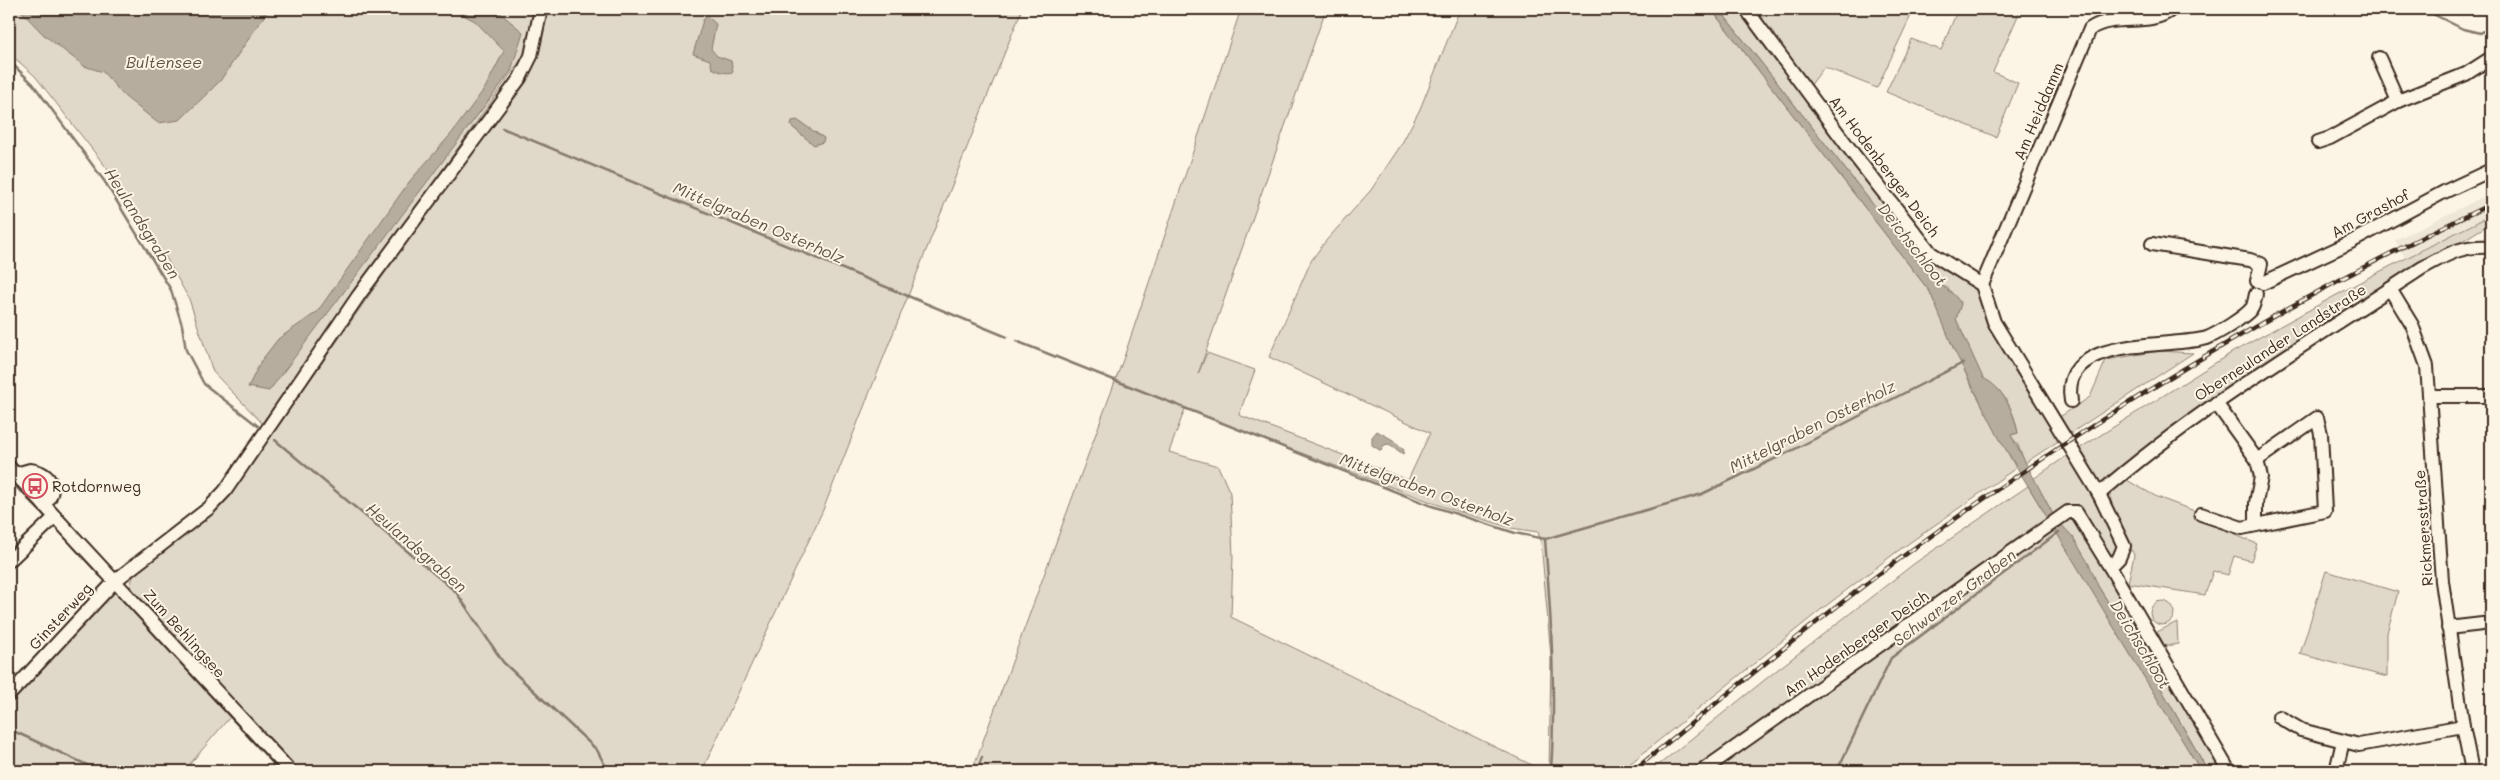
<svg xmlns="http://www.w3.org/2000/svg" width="2500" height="780" viewBox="0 0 2500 780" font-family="Mali,sans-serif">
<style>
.built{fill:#eee6d6}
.green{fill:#e0d8c8;stroke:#8e8173}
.water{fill:#b7ad9e;stroke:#85796b}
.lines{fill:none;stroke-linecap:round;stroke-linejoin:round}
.stream{stroke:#85796b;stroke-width:2.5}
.minor-casing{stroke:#3b2a1e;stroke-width:16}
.minor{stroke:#fcf5e5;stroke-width:12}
.rail-casing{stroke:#3b2a1e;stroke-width:4.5}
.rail{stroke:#fcf5e5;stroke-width:2.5;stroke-dasharray:8;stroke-linecap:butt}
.labels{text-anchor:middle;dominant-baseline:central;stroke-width:4;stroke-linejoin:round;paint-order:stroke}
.street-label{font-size:15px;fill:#3b2a1e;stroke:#fcf5e5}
.poi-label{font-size:15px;fill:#3b2a1e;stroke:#fcf5e5;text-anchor:start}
.water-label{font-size:16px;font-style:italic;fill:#605144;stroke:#fcf5e5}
</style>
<rect width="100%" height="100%" fill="#fcf5e5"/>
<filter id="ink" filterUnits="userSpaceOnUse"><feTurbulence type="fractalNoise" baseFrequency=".02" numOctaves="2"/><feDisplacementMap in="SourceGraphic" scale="10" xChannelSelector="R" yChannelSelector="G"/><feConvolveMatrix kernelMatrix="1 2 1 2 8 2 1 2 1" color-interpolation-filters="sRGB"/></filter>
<g filter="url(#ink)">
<path class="built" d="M2491,193V215L2406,259L2395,240Z"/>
<g class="green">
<path d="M9,9H536L525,54L262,423L213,372L189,299L163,252L144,228L109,171L35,76L9,53Z"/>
<path d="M547,9H1022L823,510L702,771H298L130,586L134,574L216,510L229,496L449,181L527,76L537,59Z"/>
<path d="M1241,9H1326L1198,374L1207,353L1255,370L1239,415L1408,480L1430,433L1269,357L1311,261L1324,243L1371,190L1401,145L1420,109L1460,9H1711L1930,292L1969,381L2016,468L1895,553L1818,612L1621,771H1549L1551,657L1541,542L1538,532L1511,528L1444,507L1185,409L1169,452L1218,466L1230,493L1233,555L1231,617L1544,771H972L1124,357Z"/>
<path d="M1719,9H1741L1927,255L1970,282L1980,292L2060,440L2025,463L2018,445L2010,435L2018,433C2014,411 2004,388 1983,379L1956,319L1960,304L1948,288L1939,285L1931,278Z"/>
<path d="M1771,9H1914L1877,88L1824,67L1810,86L1762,23L1763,17Z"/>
<path d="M1958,9H2021L1993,72L2018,83L1996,137L1886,92L1911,39L1941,50Z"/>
<path d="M2491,215V223L2388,287L2104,485H2097L2077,450L2231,353L2373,275Z"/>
<path d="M2159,351L2193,353L2068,435L2058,418L2090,397L2106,360Z"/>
<path d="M2068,455L2118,537L2116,552L2108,556L2076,506L2055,518L2033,479Z"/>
<path d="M2123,478L2157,497L2240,528L2238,536L2257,544L2251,561L2234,556L2228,575L2213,571L2205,595L2128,583L2134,555L2111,507V495Z"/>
<path d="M2028,486L2050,522L1693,771H1651L1777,670L1915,563Z"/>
<path d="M2069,519L2078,521L2223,771H2208L2150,669L2098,586L2073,537L2060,525Z"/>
<path d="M2054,528L2201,771H1711Z"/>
<path d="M2326,571L2398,592L2387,633V677L2300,654Z"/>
<path d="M116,589L230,717L184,771H9V703Z"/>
<circle cx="2162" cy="613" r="12"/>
<path d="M2177,622L2178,644L2165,646L2157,632Z"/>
</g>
<g class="water">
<path d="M19,9H269L220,81L180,120L158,123L124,96L103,72L84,66L44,35Z"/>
<path d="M452,9H495L523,32L511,71L269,391L248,387L261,361L278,339L317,312L409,182L452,133L485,88L504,51L475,21Z"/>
<path d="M1711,9H1719L1931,278C1942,288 1953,290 1961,304L1956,319L1983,378C2004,388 2013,411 2018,433L2011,435L2055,518L2073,537L2090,566L2098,586L2150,669L2208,771H2201L1999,438L1954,350L1930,292Z"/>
<path d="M707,16L716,24L711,49L717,56L731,61L733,72C725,74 720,72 712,68L710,60L693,54L703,20Z"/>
<path d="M797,120L824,138L823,142L814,145L791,126L792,121Z"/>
<path d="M1377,431L1393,440L1404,450L1403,454L1389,444L1384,445L1381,451L1372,445V437Z"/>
</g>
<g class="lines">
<g class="stream">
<path d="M2423,9L2463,29L2480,33L2491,28"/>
<path d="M9,61L33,84L105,182L171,290L182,325L186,350L204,384L258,426"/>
<path d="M502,128L1007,337"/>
<path d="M1016,341L1429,505L1515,533L1545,539L1702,494L1791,451L1963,363"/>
<path d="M275,440L456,592L503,662L597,750L608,771"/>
<path d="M9,480L21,492"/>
<path d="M28,499L46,517"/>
<path d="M54,525L100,576"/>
<path d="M1545,539C1551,616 1556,694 1551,771"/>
<path d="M120,597L280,771"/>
<path d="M9,729L100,771"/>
<path d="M977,771L982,757"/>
<path d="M1837,771L1891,658L2059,532"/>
</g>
<defs>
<g id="minor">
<path d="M1746,9L1855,156L1931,253L1982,285L1994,322L2099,494L2124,546L2119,558L2110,567"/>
<path d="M2379,58L2398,101"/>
<path d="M2318,142L2330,138L2398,101L2466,74L2491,58"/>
<path d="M2152,244L2250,260L2261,264L2257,281"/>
<path d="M2263,283L2349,243L2444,192L2491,170"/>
<path d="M1982,285L2090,29C2114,12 2149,28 2172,9"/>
<path d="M2390,289L2412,325L2427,366L2442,581L2463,726L2472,771"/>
<path d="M2430,396H2491"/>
<path d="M2071,401C2059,334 2169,349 2207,338C2217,334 2245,317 2252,308C2254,305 2255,298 2256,294"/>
<path d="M2216,403L2257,460L2261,477L2256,503V523"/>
<path d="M9,467L290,771"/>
<path d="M16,474L30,470C51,473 59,489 44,505"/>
<path d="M2099,494C2199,407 2313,340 2422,268C2448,254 2461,245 2491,247"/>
<path d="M2201,514L2242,528L2325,511L2321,434L2317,418L2257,460"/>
<path d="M9,561L55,517"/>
<path d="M2448,628L2491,623"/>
<path d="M9,695L116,580L209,508L225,491L359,295L520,78L531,56L541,9"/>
<path d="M2279,717L2301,730L2359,745L2463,726"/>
<path d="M1702,771L2068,512H2076L2110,567L2229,771"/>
<path d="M2336,771L2343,741"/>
</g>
</defs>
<use href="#minor" class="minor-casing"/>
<use href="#minor" class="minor"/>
<defs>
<path id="rail" d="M1633,771C1725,696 1817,619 1913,549C2095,417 2288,299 2491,204"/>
</defs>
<use href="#rail" class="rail-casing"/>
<use href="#rail" class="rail"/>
</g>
</g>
<defs>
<symbol id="bus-ring" viewBox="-11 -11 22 22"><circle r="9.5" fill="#fcf5e5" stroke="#d1495b" stroke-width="1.5"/><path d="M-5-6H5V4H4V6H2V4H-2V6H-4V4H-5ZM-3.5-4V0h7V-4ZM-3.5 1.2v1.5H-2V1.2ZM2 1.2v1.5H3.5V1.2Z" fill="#d1495b"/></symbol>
</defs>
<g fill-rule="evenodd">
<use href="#bus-ring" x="21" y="472" width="28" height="28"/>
</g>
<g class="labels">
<g class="street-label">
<text transform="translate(2038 111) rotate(-67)">Am Heiddamm</text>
<text transform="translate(1885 166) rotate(53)">Am Hodenberger Deich</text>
<text transform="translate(2370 213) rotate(-28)">Am Grashof</text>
<text transform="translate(2280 342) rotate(-33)">Oberneulander Landstraße</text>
<text transform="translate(2423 528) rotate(-94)">Rickmersstraße</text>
<text transform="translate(60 616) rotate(-47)">Ginsterweg</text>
<text transform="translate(185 633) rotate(48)">Zum Behlingsee</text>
<text transform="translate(1856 643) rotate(-35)">Am Hodenberger Deich</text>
</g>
<g class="poi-label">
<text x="52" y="486">Rotdornweg</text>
</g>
<g class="water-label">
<text x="164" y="61">Bultensee</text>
<text transform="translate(759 222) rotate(23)">Mittelgraben Osterholz</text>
<text transform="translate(143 223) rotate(58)">Heulandsgraben</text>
<text transform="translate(1913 244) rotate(52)">Deichschloot</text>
<text transform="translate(1812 426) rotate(-27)">Mittelgraben Osterholz</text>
<text transform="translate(1427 489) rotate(20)">Mittelgraben Osterholz</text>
<text transform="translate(417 547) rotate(41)">Heulandsgraben</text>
<text transform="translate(1954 597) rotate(-37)">Schwarzer Graben</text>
<text transform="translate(2141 644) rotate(59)">Deichschloot</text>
</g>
</g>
<rect width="2500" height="780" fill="none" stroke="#fcf5e5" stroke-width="30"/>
<rect x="15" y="15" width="2470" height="750" fill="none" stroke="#3b2a1e" stroke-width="2" filter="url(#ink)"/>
</svg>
